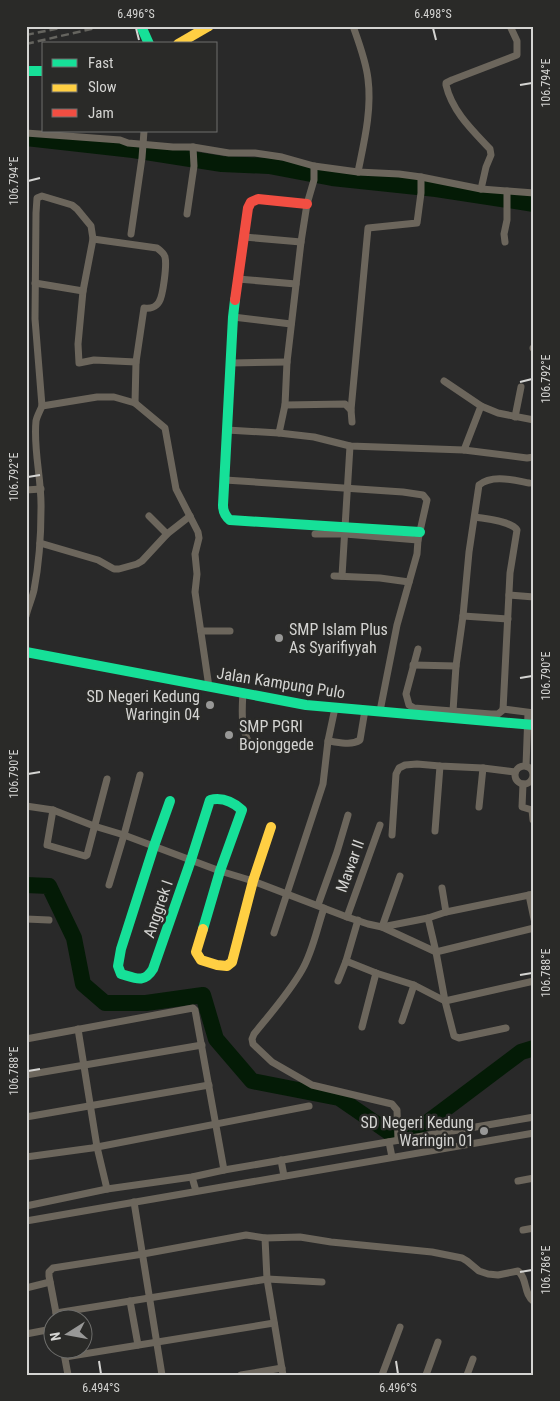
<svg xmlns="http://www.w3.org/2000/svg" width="560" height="1401" viewBox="0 0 560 1401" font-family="'Roboto Condensed',sans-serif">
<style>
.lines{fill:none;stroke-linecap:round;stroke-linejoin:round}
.river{stroke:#041b06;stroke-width:16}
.street{stroke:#6c665c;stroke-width:7}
.fast{stroke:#16e098;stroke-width:10}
.slow{stroke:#ffcf43;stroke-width:10}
.jam{stroke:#f24e42;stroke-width:10}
.rail{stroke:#65645f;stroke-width:2.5;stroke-dasharray:8 4;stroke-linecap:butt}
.ticks{fill:none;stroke:#d4d4d2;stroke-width:2}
.poi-dot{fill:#989897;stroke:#2a2a28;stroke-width:2}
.labels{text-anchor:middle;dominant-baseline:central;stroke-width:5;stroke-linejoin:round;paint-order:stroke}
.poi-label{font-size:16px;fill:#d4d4d2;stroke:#2a2a28;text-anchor:start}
.street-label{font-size:16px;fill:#d4d4d2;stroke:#2a2a28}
.neatline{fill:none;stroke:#d4d4d2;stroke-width:2}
.ticks-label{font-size:12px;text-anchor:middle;fill:#d4d4d2}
</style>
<rect width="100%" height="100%" fill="#292929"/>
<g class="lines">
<g class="river">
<path d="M26,138L133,150L222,164L269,166L332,178L436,189L534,204"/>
<path d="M26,885L49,886L74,938L83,984L105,1003H146L203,995L216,1039L252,1081L339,1098L390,1133L411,1130L428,1122L521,1052L534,1048"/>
</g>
<g class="street">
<path d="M353,26C359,43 366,61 368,79C372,110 364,142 358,172"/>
<path d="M26,133L120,140L128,143L173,147H193L229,153H255L282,157L314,166L358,172L399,174L421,177L481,189L534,193"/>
<path d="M481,189L486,167L491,155L490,149C472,130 452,111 446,85V83L452,80L517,55V41L510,26"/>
<path d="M187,214L194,166L193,147"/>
<path d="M131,234L142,158L144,131"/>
<path d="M244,237L301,242"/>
<path d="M93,239L157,248C161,251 164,253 165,257C167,265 163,296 159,302C156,307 150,309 144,308L136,362L135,403"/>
<path d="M505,242L504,234L507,220V191"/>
<path d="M238,279L296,284"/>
<path d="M35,283L83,291L78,344L79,363L94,360L136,362"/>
<path d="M233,317L291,324"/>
<path d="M533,348H534"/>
<path d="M231,363L287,362"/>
<path d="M285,405L345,404L351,410L352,422"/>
<path d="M42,406L97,397H114L135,403L165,428L176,489L198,532L199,538L195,554L197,574L195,592L209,687"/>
<path d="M481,406L498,413L534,420"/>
<path d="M351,410L368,228L417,223L421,193V177"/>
<path d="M515,417L521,387"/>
<path d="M227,430L279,433L285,405L287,362L301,242L307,204L314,180V166"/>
<path d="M279,433L314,437L350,446L464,450L481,406L444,381"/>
<path d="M464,450L527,458L534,457"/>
<path d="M225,480L403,492L423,495L427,500L418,540L417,554L397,625L380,711"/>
<path d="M26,490L41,489"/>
<path d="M149,516L167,534"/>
<path d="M315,534H345L418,540"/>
<path d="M40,543L98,560L114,569H119L137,564L142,561L167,534L190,516"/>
<path d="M334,576L380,578L409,582"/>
<path d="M342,576L350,446"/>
<path d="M509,595L534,597"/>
<path d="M26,616C28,607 32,599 34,590C39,564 41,536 41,509C42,480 33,450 36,421C37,416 40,411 42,406L35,319L36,213L37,198L42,196L72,205L77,209L91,226L93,239L83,291"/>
<path d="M463,616L508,619"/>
<path d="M201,631H230"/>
<path d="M418,649L406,694L409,705L414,708L491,714H498L503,710L510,573L517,530C511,521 486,519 475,517"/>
<path d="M413,665L456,666"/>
<path d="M243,692C242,711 240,729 251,746"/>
<path d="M503,709L534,713"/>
<path d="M453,711L456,666L463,616L469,552L479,485C492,474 513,480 529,483"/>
<path d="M328,741C338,742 351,746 360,740L365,710"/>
<path d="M526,766L528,713"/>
<circle cx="524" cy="775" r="9"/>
<path d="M523,784L522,807L532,810L533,820"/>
<path d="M26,806L53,810L94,826L124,835L220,871L253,881L347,917L368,924L382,927L428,918L446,912L534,894"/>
<path d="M479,807L483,768"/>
<path d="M53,810L47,845L85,856L87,855L107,779"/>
<path d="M435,831L440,766"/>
<path d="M392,835L396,774L399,768L405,765L417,764L440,766L483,768L515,772"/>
<path d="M400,876L382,927L436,952L534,928"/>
<path d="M109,885L124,835L140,775"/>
<path d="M442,888L446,912"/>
<path d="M529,895L534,919"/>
<path d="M318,905L337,852L348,815"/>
<path d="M324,908C317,928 313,951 302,970C289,993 270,1014 254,1034L252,1039L253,1044L272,1062L312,1085L392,1104L397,1110L398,1140"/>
<path d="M347,917L380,825"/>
<path d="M428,918L436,952L445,1001L454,1036L459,1038L506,1028"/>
<path d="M26,919L49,920"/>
<path d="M358,920L346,961L376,973L414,985L445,1001L534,981"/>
<path d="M274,933L323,784L328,741L335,708"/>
<path d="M338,981L346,961"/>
<path d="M402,1021L414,985"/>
<path d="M362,1027L376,973"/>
<path d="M78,1029L97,1147L107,1189"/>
<path d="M26,1039L193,1008L195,1010L224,1170"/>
<path d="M26,1075L202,1045"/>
<path d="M26,1117L209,1085"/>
<path d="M389,1142L392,1157"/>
<path d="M26,1157L92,1148L309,1106"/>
<path d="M281,1160L284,1176"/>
<path d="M192,1177L196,1191"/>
<path d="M518,1181L534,1178"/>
<path d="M134,1202L162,1375"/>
<path d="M26,1206L107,1189L192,1177L224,1170L534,1117"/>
<path d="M26,1221L534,1133"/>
<path d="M523,1230L534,1228"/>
<path d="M265,1238L267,1279L283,1375"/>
<path d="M26,1288L50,1282"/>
<path d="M130,1301L138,1345"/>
<path d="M56,1313L267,1279L322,1282"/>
<path d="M57,1318L49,1276V1272L53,1268L143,1254L246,1235L265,1238L300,1237L331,1242L432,1252L462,1258L467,1261L479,1271L488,1274L498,1275L518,1271C528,1279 523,1294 534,1302"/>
<path d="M26,1334L52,1329"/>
<path d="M63,1348L68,1375"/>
<path d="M65,1357L274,1323"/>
<path d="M241,1375L282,1368"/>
<path d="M382,1375L400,1327"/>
<path d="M426,1375L438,1342"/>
<path d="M467,1375L473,1359"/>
</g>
<g class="fast">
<path d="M141,26L149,44"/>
<path d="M26,71H44"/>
<path d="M235,300L233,317L223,505C223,511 225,516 230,520L420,532"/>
<path d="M26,652L306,705L534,725"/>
<path d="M170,801L154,846L121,949L118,966L121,974C135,978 144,984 153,969L191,860L210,800C222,797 233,802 242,810L220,871L203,929"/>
</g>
<g class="slow">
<path d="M178,44L209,26"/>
<path d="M203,929L196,952L201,960L217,965L227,966L232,962L253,881L271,827"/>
</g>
<path class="jam" d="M235,300L248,208L251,202L258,199L307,204"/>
<g class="rail">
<path d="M26,35L70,26"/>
<path d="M26,44L104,26"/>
</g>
</g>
<path class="ticks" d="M136,28L139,40M433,28L436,40M520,85L532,83M28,181L40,178M520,382L532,379M28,477L40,475M520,678L532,676M28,774L40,772M520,975L532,973M28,1071L40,1069M520,1272L532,1270M99,1361L101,1374M396,1361L398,1374"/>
<g class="poi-dot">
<circle cx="279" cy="638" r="5"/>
<circle cx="210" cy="705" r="5"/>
<circle cx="229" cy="735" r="5"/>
<circle cx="484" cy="1131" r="5"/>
</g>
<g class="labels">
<g class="poi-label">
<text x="289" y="629">SMP Islam Plus<tspan x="289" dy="18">As Syarifiyyah</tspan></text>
<text x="200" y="696" text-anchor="end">SD Negeri Kedung<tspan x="200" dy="18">Waringin 04</tspan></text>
<text x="239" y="726">SMP PGRI<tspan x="239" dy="18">Bojonggede</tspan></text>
<text x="474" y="1122" text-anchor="end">SD Negeri Kedung<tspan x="474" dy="18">Waringin 01</tspan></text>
</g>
<g class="street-label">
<text transform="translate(281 683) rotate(9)">Jalan Kampung Pulo</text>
<text transform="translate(350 866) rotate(-70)">Mawar II</text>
<text transform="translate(158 909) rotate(-71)">Anggrek I</text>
</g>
</g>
<rect width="560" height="1401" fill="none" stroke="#2a2a28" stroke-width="55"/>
<rect x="42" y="42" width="175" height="90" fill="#2a2a28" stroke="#6e6e6c"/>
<rect x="52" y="59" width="25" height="8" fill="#16e098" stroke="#6e6e6c"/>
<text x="88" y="68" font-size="15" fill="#d4d4d2">Fast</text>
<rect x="52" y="84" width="25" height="8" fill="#ffcf43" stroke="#6e6e6c"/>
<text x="88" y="92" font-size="15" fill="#d4d4d2">Slow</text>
<rect x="52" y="109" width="25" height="8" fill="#f24e42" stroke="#6e6e6c"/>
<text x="88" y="118" font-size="15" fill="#d4d4d2">Jam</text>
<g transform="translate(68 1334) rotate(259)"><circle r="24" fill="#2a2a28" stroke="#6e6e6c"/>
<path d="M0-4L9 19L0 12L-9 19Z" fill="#989897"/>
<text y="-8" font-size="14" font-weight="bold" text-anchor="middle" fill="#d4d4d2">N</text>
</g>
<rect x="28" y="28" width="504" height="1346" class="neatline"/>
<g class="ticks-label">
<text x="136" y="18">6.496°S</text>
<text x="433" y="18">6.498°S</text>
<text transform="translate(546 83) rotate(-90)" y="4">106.794°E</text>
<text transform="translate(14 181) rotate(-90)" y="4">106.794°E</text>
<text transform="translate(546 379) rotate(-90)" y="4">106.792°E</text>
<text transform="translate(14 477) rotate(-90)" y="4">106.792°E</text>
<text transform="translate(546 676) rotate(-90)" y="4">106.790°E</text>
<text transform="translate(14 774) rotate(-90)" y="4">106.790°E</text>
<text transform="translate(546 973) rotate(-90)" y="4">106.788°E</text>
<text transform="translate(14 1071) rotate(-90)" y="4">106.788°E</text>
<text transform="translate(546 1270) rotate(-90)" y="4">106.786°E</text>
<text x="101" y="1392">6.494°S</text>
<text x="398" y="1392">6.496°S</text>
</g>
</svg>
